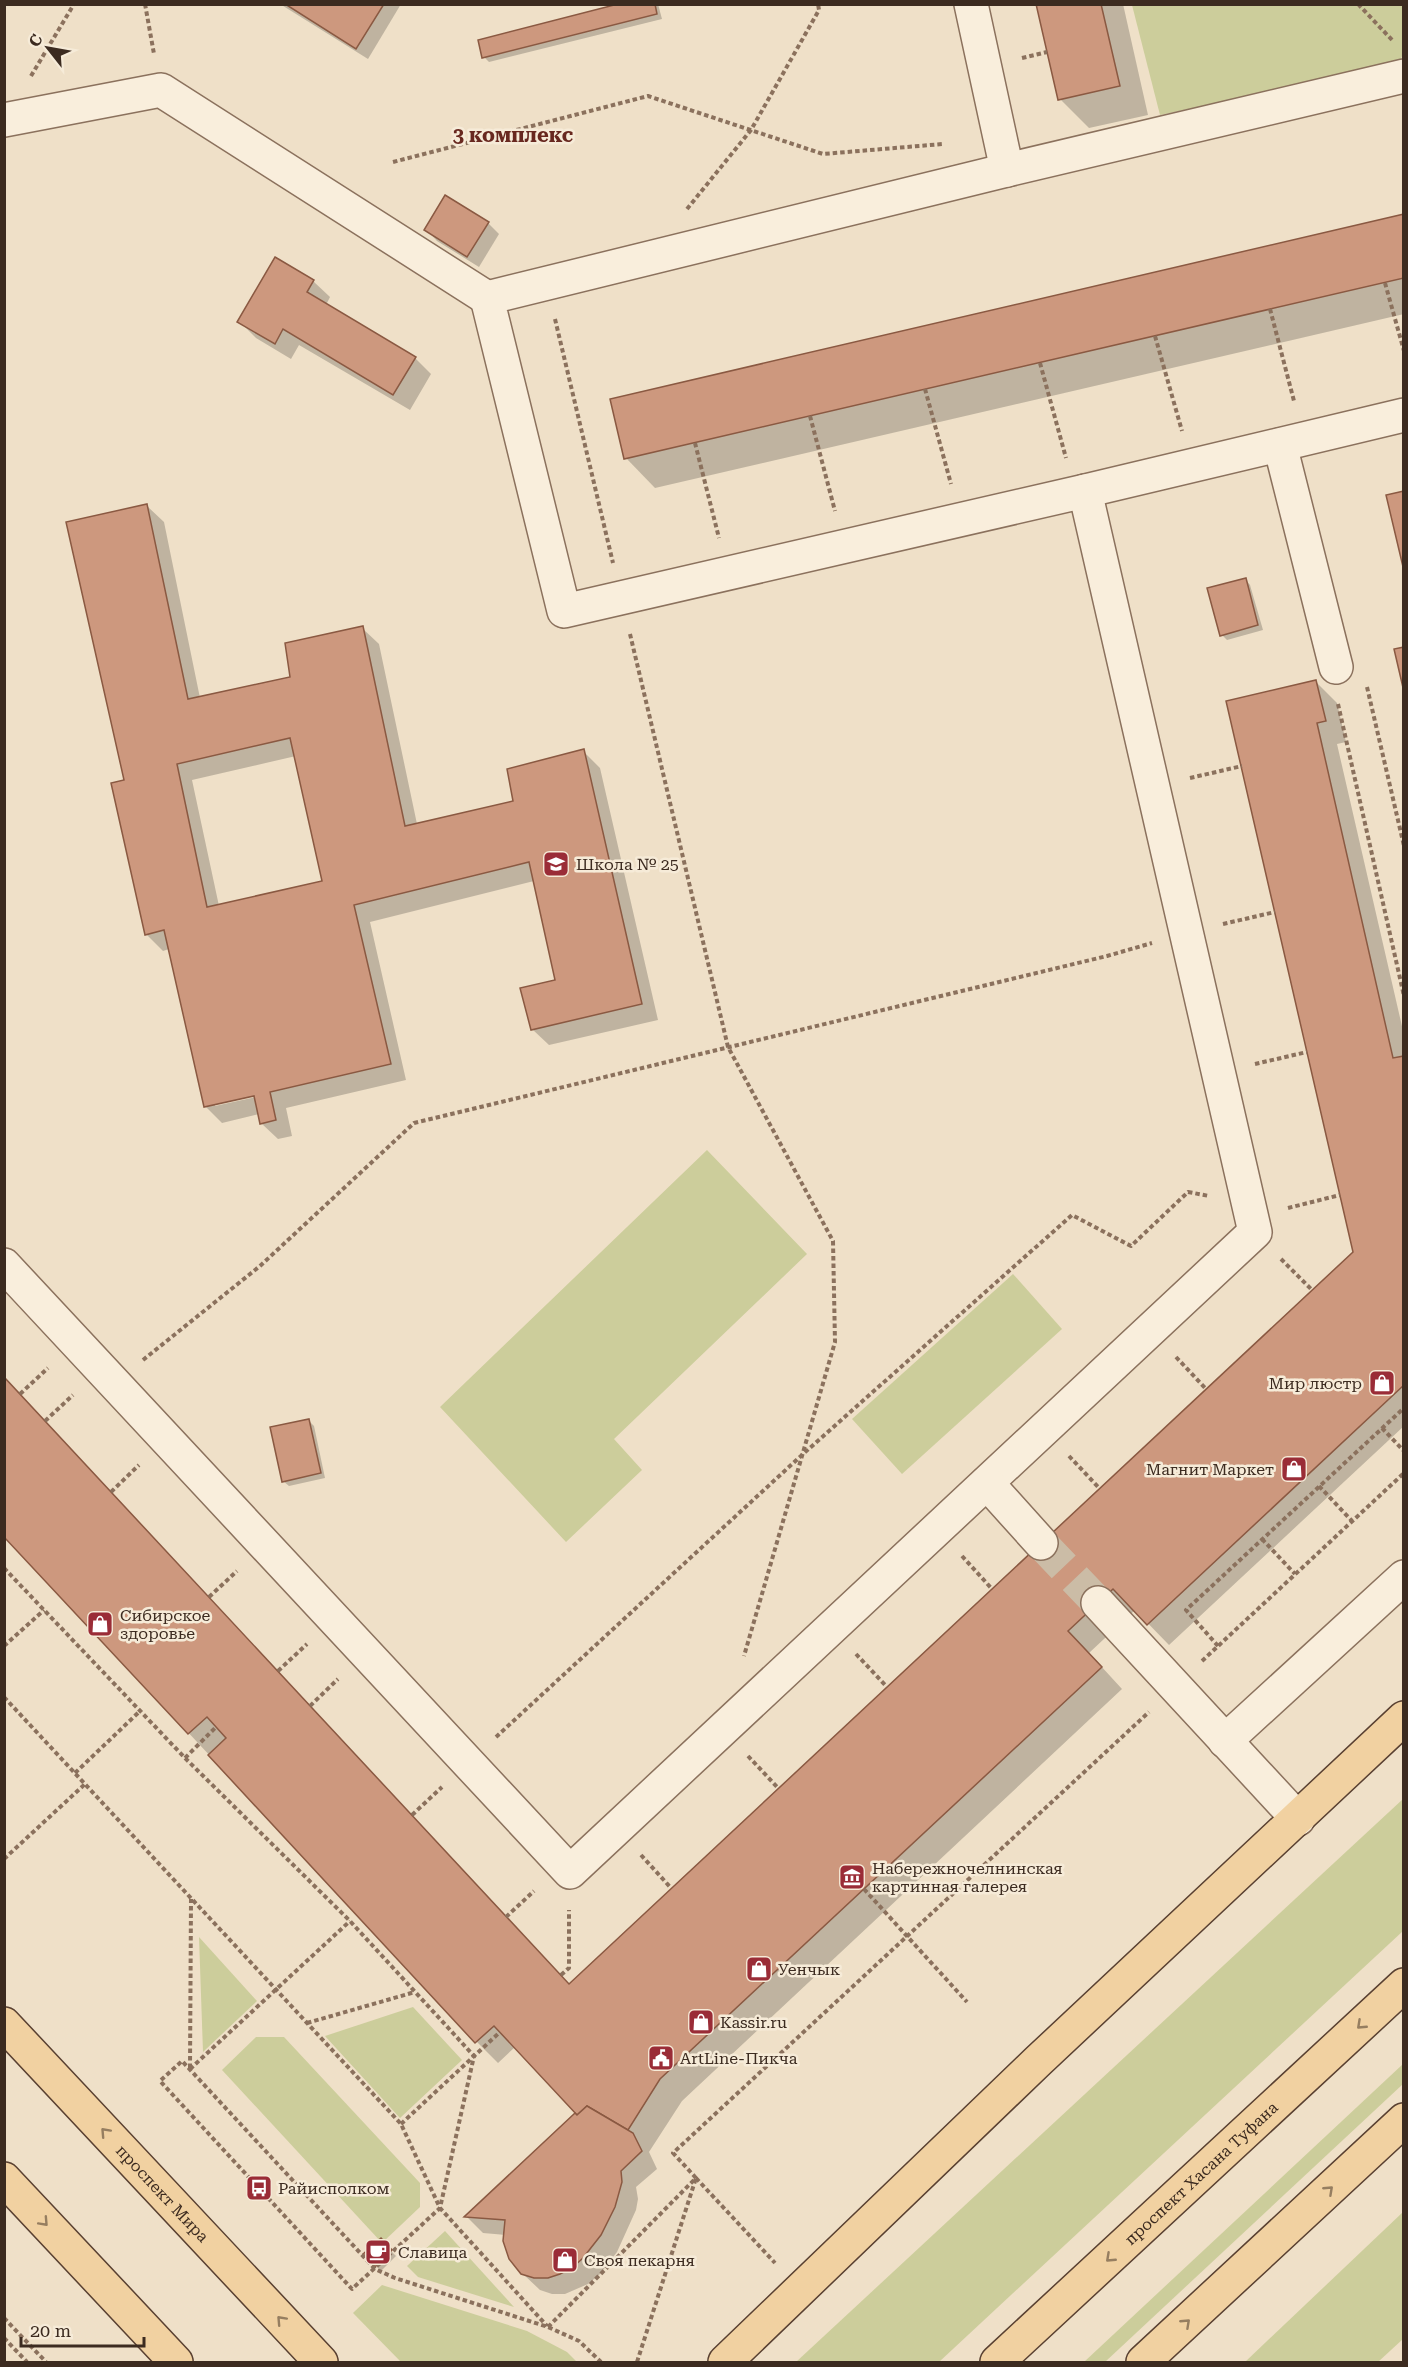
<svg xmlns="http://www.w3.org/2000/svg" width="1408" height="2367" viewBox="0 0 1408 2367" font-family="'Roboto Serif',serif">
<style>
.green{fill:#cccd9b}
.shadow{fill:#0003;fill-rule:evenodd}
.building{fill:#cd987e;stroke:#8a5942;stroke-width:1.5;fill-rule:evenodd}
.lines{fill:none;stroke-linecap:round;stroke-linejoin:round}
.minor-tunnel{stroke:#cbbca6;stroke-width:33;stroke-dasharray:33 16;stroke-linecap:butt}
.minor-casing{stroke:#8b715d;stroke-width:36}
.major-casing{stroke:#594031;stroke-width:36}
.path{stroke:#8b715d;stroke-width:4;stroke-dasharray:4.5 3;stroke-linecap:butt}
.minor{stroke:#f9eedc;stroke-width:33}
.major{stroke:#f1d1a1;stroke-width:33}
.oneway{stroke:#967e60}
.labels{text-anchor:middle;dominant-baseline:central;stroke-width:5;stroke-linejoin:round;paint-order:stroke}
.poi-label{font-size:16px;fill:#3c2b20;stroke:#f6ebd8;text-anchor:start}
.street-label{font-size:16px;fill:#3c2b20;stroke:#f6ebd8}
.quarter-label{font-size:20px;font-weight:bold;fill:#68281f;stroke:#f6ebd8}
</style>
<rect width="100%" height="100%" fill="#efe0c8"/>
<g class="green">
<path d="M1132,5H1403V53L1399,65L1160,115Z"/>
<path d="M707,1150L807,1254L614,1439L642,1470L566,1542L440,1407Z"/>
<path d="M1013,1274L1062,1329L902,1474L852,1419Z"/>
<path d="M1403,1799V1931L939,2362H796Z"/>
<path d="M199,1937L257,2001L203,2052Z"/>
<path d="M413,2007L462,2060L400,2118L325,2036Z"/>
<path d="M256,2037H284L420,2183V2207L382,2243L222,2070Z"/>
<path d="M1403,2064V2084L1105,2362H1084Z"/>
<path d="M1403,2212V2339L1378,2362H1245Z"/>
<path d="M445,2231L514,2307L418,2277L407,2266Z"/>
<path d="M382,2285L527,2331L567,2352L577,2362H401L353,2313Z"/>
</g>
<g class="shadow">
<path d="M280,4H401L368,59Z"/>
<path d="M624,4H658L662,19L489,62L484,57Z"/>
<path d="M1038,4H1123L1148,115L1089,128L1060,99Z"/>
<path d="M1404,216V314L655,488L626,458Z"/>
<path d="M488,223L499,234L479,267L437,241L426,229Z"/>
<path d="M313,281L330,297L326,305L415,358L431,374L410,410L299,345L291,359L256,338L239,321Z"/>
<path d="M147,506L164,522L200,698L292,678L362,628L379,644L417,824L515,802L583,751L600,768L658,1020L549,1045L532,1029L556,981L534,881L370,922L406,1080L286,1108L292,1136L278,1139L261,1123L259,1114L222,1123L205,1106L169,949L163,951L146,934L126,781ZM296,756L324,882L219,906L192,780ZM261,1093V1096L215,1106V1103Z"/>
<path d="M1245,579L1250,585L1263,630L1227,640L1222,635Z"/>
<path d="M1315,681L1337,703L1346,742L1337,744L1404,1035V1426L1169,1645L1135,1610L1089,1653L1122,1689L682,2101L649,2152L657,2169L636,2187L638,2199L636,2210L617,2252L600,2274L588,2284L565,2294H552L540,2290L522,2273L506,2235L483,2233L467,2217L577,2113L515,2047L498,2063L476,2041L4,1535L570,1985L1355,1253L1228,702Z"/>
<path d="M308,1420L314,1426L325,1478L289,1486L283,1481Z"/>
<path d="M381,2241L396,2256L381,2271L365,2254Z"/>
</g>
<g class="building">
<path d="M285,4H384L356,49Z"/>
<path d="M618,4H655L657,14L482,58L478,40Z"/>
<path d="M1036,4H1101L1120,86L1058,100Z"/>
<path d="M445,195L489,222L467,257L424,230Z"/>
<path d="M1404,214V278L624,459L610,399Z"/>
<path d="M275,257L314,280L307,292L416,357L393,395L283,329L275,344L237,322Z"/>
<path d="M1404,491V571L1386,495Z"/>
<path d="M147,504L188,699L290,677L285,643L363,626L405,826L513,801L507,769L584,749L642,1004L531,1030L520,988L555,980L529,862L354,905L391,1064L270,1092L276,1120L260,1124L254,1096L204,1107L164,930L145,935L111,783L124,780L66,522ZM290,738L322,881L207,907L177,764Z"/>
<path d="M1246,578L1258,625L1220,636L1207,588Z"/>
<path d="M1404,647V692L1394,649Z"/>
<path d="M1316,680L1326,721L1317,723L1393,1058L1404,1056V1385L1147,1625L1113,1589L1068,1631L1102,1667L660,2079L628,2130L587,2106L577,2115L494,2026L475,2043L208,1755L226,1738L207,1717L188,1734L4,1537V1377L569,1984L1353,1252L1226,701Z"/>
<path d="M309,1419L321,1473L282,1482L270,1427Z"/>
<path d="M587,2106L633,2133L642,2151L621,2171L622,2182L615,2207L601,2235L583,2258L572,2268L560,2274L548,2278H534L521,2274L509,2259L503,2241L505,2220L464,2217L575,2113L577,2115Z"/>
<path d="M381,2238L392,2250L375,2267L363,2254Z"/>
</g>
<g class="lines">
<path class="minor-tunnel" d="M1041,1543L1098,1603"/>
<defs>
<g id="minor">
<path d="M971,4L1007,170"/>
<path d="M1404,76L1007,170L487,298L564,611L1085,491L1404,415"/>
<path d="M4,120L161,90L487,298"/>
<path d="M1280,445L1336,667"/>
<path d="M4,1265L570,1872L1255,1232L1085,491"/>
<path d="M987,1483L1041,1543"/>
<path d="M1098,1603L1298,1819"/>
<path d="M1225,1741L1404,1577"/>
</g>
<g id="major">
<path id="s1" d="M4,2024L321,2362"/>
<path d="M4,2179L176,2362"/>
<path d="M725,2362L1038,2061L1404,1718"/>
<path id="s2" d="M997,2362L1404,1985"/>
<path d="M1143,2362L1404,2120"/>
</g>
</defs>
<use href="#minor" class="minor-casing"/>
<use href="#major" class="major-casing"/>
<g class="path">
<path d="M145,4L154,54"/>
<path d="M1358,4L1393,41"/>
<path d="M1022,58L1047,52"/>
<path d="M31,76L74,4"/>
<path d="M393,162L648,96L823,154L942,144"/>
<path d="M687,209L751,130L819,10L818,4"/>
<path d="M1385,283L1404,351"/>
<path d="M1270,309L1294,401"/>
<path d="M555,319L613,563"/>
<path d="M1155,336L1182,431"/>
<path d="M1040,363L1066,458"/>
<path d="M925,389L951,484"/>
<path d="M810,416L835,511"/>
<path d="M695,443L719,538"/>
<path d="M630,634L728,1047L833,1241L835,1342L744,1656"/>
<path d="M1367,687L1404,846"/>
<path d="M1338,704L1404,996"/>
<path d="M1190,778L1242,766"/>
<path d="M1223,924L1275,912"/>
<path d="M1255,1064L1307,1052"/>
<path d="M1288,1208L1340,1195"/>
<path d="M1281,1259L1312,1290"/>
<path d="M1176,1357L1206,1389"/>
<path d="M143,1360L260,1266L414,1123L1107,956L1152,943"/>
<path d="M20,1394L48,1368"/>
<path d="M45,1421L73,1395"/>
<path d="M1382,1428L1404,1451"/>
<path d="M1069,1456L1100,1489"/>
<path d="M1319,1486L1352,1521"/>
<path d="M111,1492L139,1465"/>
<path d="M1262,1539L1295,1574"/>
<path d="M962,1556L992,1589"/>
<path d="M4,1568L185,1758L350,1921L474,2056L440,2208L352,2289L160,2081L182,2061L375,2269L395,2278L548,2327L579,2341L601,2362"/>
<path d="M209,1597L237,1571"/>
<path d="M4,1646L44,1610"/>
<path d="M1218,1646L1186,1610L1404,1408"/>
<path d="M856,1654L887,1687"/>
<path d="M1202,1661L1404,1473"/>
<path d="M278,1671L307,1644"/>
<path d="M4,1697L401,2124L440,2208L547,2326"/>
<path d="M310,1706L338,1679"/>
<path d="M496,1737L803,1454L1072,1215L1131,1246L1188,1192L1209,1196"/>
<path d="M748,1756L778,1788"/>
<path d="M185,1758L216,1727"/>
<path d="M75,1773L140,1711"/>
<path d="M412,1815L442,1787"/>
<path d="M641,1855L671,1888"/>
<path d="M4,1859L85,1784"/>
<path d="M864,1889L967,2002"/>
<path d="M506,1917L534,1891"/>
<path d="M561,1975L569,1968V1910"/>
<path d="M307,2023L415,1992"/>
<path d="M190,2068L191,1899"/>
<path d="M190,2069L350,1921"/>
<path d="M401,2124L500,2032"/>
<path d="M696,2178L775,2263"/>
<path d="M4,2318L46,2362"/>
<path d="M548,2327L696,2178L673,2153L1149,1712"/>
<path d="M4,2338L27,2362"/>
<path d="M637,2362L696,2178"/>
</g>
<use href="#minor" class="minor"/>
<use href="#major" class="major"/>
</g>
<defs><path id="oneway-chevron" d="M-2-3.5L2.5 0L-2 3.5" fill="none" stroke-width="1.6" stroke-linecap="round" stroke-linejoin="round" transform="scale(1.5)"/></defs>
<g class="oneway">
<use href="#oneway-chevron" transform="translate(1361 2025) rotate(137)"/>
<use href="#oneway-chevron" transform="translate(105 2132) rotate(-133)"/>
<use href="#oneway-chevron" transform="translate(1329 2190) rotate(-43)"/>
<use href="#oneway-chevron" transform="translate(44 2222) rotate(47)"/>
<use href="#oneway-chevron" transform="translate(1110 2258) rotate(137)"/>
<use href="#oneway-chevron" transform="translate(281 2320) rotate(-133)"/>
<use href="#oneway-chevron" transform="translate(1186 2323) rotate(-43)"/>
</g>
<defs>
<symbol id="school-square" viewBox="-11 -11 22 22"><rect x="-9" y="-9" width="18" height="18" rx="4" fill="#9a2c37" stroke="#f6ebd8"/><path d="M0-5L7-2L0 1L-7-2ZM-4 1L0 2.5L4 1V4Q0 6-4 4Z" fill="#fff"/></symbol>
<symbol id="shop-square" viewBox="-11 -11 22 22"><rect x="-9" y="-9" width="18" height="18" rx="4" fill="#9a2c37" stroke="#f6ebd8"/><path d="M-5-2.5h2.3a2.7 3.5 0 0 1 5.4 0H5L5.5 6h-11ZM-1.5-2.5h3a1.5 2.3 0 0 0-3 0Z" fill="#fff"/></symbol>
<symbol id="museum-square" viewBox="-11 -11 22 22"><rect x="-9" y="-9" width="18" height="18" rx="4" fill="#9a2c37" stroke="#f6ebd8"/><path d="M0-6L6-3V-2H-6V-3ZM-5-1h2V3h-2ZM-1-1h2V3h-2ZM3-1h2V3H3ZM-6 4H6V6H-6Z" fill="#fff"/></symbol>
<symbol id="civic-square" viewBox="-11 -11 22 22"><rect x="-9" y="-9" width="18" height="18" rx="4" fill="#9a2c37" stroke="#f6ebd8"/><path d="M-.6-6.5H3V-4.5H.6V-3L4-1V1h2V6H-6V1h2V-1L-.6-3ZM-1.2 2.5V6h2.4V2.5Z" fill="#fff"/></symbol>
<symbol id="bus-square" viewBox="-11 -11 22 22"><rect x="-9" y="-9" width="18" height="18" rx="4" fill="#9a2c37" stroke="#f6ebd8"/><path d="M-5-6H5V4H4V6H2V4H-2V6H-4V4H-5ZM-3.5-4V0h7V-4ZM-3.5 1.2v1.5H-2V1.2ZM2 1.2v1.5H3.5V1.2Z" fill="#fff"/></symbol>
<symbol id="cafe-square" viewBox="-11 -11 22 22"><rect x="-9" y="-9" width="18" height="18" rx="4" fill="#9a2c37" stroke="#f6ebd8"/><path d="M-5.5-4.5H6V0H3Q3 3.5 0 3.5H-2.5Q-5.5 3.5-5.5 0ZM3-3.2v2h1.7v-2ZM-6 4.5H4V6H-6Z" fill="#fff"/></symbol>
</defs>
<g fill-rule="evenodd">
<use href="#school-square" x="541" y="849" width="30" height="30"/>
<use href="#shop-square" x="1367" y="1368" width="30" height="30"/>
<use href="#shop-square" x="1279" y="1454" width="30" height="30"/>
<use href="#shop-square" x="85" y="1609" width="30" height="30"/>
<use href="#museum-square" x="837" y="1862" width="30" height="30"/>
<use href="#shop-square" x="744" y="1954" width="30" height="30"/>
<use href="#shop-square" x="686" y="2007" width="30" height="30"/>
<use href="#civic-square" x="646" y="2043" width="30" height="30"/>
<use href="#bus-square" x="244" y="2173" width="30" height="30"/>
<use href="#cafe-square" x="363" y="2237" width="30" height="30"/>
<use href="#shop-square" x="550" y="2245" width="30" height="30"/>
</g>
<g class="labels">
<g class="poi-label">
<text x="576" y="864">Школа № 25</text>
<text x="1362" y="1383" text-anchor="end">Мир люстр</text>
<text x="1274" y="1469" text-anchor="end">Магнит Маркет</text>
<text x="120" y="1615">Сибирское<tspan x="120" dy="18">здоровье</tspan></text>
<text x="872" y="1868">Набережночелнинская<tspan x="872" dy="18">картинная галерея</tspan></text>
<text x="778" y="1969">Уенчык</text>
<text x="720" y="2022">Kassir.ru</text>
<text x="680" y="2058">ArtLine-Пикча</text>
<text x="278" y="2188">Райисполком</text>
<text x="398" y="2252">Славица</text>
<text x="584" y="2260">Своя пекарня</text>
</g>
<g class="street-label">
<text stroke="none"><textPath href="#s2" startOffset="278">проспект Хасана Туфана</textPath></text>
<text stroke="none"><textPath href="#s1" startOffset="232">проспект Мира</textPath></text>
</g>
<g class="quarter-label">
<text x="513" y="135">3 комплекс</text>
</g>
</g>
<rect width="1408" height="2367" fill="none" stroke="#3c2b20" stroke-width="12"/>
<g transform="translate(48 48) rotate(301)" stroke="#f6ebd8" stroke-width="4.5" paint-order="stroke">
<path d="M0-4.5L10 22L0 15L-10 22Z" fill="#3c2b20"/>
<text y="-9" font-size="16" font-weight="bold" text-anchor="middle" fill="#3c2b20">С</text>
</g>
<path d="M21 2337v9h123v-9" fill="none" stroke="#3c2b20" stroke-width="3"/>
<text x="30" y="2337" font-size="18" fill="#3c2b20" stroke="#f6ebd8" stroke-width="4.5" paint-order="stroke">20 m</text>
</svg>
